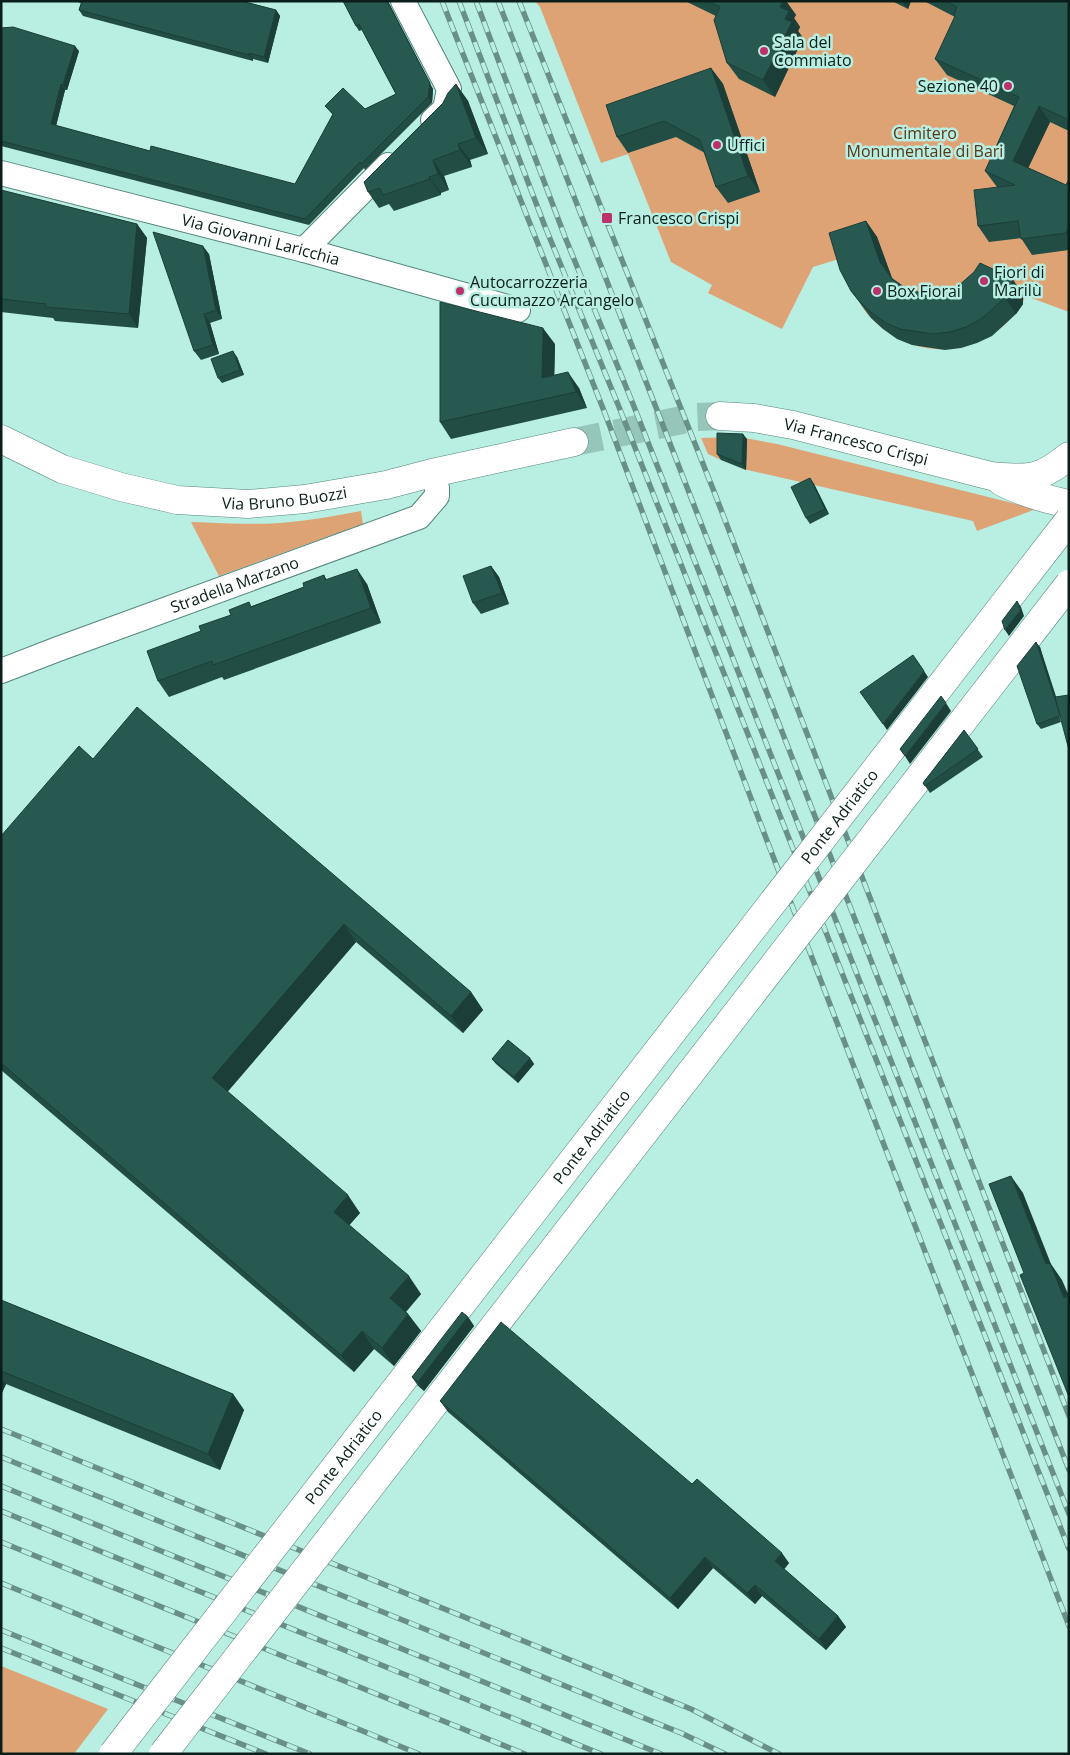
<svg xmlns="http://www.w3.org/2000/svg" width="1070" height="1755" viewBox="0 0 1070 1755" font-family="'Open Sans',sans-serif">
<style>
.green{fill:#dda375}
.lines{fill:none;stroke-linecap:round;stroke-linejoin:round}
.secondary-tunnel{stroke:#96c5ba;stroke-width:28;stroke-dasharray:28 14;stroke-linecap:butt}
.minor-casing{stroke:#53857b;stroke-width:26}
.secondary-casing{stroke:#53857b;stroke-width:29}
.minor{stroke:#fff;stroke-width:24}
.secondary{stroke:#fff;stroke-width:28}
.rail-casing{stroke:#699088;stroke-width:5.5}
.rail{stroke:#b9eee2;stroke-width:4;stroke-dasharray:11;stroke-linecap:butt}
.secondary-bridge-casing{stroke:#53857b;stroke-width:29;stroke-linecap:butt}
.secondary-bridge{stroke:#fff;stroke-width:28}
.wall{fill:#224d45}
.shaded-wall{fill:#1b3e38}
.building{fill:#275950;stroke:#1b3e38}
.poi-dot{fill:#bb316b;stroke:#b9eee2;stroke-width:2}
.labels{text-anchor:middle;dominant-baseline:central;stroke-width:5;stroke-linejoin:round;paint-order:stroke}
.poi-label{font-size:16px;fill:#0a1f1b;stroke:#b9eee2;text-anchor:start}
.park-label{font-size:16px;fill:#583719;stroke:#b9eee2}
.street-label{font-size:16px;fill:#0a1f1b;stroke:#b9eee2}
</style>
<rect width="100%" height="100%" fill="#b9eee2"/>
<g class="green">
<path d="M535,1H1069V312L1026,296C996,357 919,367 872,319C856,303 850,279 842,258L813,267L782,329L708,293L712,285L671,262L628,154L601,163L540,7Z"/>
<path d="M739,437L777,444L1036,509L977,531L973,521L743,469L721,453V460L708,454L701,438Z"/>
<path d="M361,511L363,524L219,576L191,522C221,523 251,525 280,523C307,521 334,516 361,511Z"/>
<path d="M1,1666L108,1709L74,1754H1Z"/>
</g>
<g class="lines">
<path class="secondary-tunnel" d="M574,442L697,417L720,416"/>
<defs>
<g id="minor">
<path d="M403,1L449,89L445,109L433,120"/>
<path id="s1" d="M1,173L304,250L518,310"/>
<path d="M304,250L388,165"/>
<path id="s2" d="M1,671L58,649L419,517L437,496V488L432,473"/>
</g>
<g id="secondary">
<path id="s3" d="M720,416L754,418L793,425L991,476C1029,479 1038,481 1069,456"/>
<path id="s4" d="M1,439L62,469L121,487L177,500L248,504L305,499L386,485L432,473L574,442"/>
<path d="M1002,482C1023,493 1045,499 1069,504"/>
</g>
</defs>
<use href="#minor" class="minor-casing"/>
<use href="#secondary" class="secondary-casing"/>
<use href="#minor" class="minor"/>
<use href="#secondary" class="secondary"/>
<defs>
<g id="rail">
<path d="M442,1L604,411L766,838L1069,1626"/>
<path d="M459,1L544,224L619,407L1069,1549"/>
<path d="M476,1L565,237L633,404L1069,1514"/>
<path d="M498,1L1069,1470"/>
<path d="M519,1L715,494L1069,1416"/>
<path d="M1,1429L691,1709L779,1754"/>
<path d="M1,1457L681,1733L725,1754"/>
<path d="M1,1486L661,1754"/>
<path d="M1,1511L601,1754"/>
<path d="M1,1542L525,1754"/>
<path d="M1,1583L419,1754"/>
<path d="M1,1630L310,1754"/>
<path d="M1,1648L266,1754"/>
</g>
</defs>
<use href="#rail" class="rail-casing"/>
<use href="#rail" class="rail"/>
<defs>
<g id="secondary-bridge">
<path id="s5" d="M113,1754L1069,520"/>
<path d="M163,1754L1069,584"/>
</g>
</defs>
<use href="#secondary-bridge" class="secondary-bridge-casing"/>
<use href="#secondary-bridge" class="secondary-bridge"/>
</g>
<g class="wall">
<path d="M74,1H241L276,10L280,16L268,63L253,59V61L83,16L79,10L81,3Z"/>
<path d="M343,1L433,89L432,103L365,170L364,168L309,225L1,146V28L79,51L67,90H65L56,126L150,151L295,184L333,115L325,106L365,109L396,94L362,30L359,31L356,26Z"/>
<path d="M685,1H786L796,15L794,18L800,27L798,31L803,38L775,97L739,79L727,63L716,16Z"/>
<path d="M892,1H911L908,9Z"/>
<path d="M924,1H1069V131L1050,122L1028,168L1066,185L1069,179V250L1032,255L1021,238L989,242L978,226L997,187L985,171L1014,106L947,75L935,59L955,17Z"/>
<path d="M711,68L723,84L760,192L728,203L716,187L705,153L676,137L628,153L617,137Z"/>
<path d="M456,84L468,101L488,154L470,160L472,167L444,176L449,190L441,193V195L394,211L389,204L379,208L368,192L443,103Z"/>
<path d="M1,190L137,224L147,238L138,328L55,321L53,318L1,312Z"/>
<path d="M866,221L877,237L892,278L910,291L936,294L1023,295V304L1016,314L992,336L977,343L961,348L945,350L912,345L897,339L883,329L871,318L851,291Z"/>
<path d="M209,254L222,319L210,323L219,354L201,360L194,351Z"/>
<path d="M555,344L554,375L579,388L587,408L451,439L440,422Z"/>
<path d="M237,357L244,375L222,383L218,378Z"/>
<path d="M747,439L746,470L721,460L717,454Z"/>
<path d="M810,478L814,484L829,514L810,524L806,518Z"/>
<path d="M491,566L499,577L509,604L481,614L473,603Z"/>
<path d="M324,575L327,580L367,584L381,623L224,680L222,677L169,697L158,681L201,631L231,615L252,606L304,587Z"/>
<path d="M1040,647L1061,722L1041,729L1037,724Z"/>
<path d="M964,730L983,757L930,793L923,783Z"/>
<path d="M93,759L471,992L483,1010L463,1033L356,942L227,1092L360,1213L349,1225L421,1294L406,1312L408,1314L421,1331L394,1366L374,1349L354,1372L1,1070V836Z"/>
<path d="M530,1058L534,1064L518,1083L496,1064L492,1059Z"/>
<path d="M1,1300L233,1394L244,1410L220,1470L6,1384L1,1395Z"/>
<path d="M468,1317L474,1326L424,1391L418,1386L412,1377Z"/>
<path d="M440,1401L692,1484L789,1563L784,1569L838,1616L846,1627L826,1650L762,1596L755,1604L713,1568L678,1609L448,1412Z"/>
</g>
<g class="shaded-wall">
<path d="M387,1H388L433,89L432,103L428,97Z"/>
<path d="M783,1H786L796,15L794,18L800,27L798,31L803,38L775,97L763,80L785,19L780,7Z"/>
<path d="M902,1H911L908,9Z"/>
<path d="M276,10L280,16L268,63L264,57Z"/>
<path d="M75,46L79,51L67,90L63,85Z"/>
<path d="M249,53L253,59V61L249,55Z"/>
<path d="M711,68L723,84L760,192L748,176Z"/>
<path d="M61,84L65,90L55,130L51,124Z"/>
<path d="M456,84L468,101L488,154L476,138Z"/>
<path d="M1039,106L1050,122L1024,177L1013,161Z"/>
<path d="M458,144L470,160L472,167L460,150Z"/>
<path d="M433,160L444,176L449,190L438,174Z"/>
<path d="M429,177L441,193V195L430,179Z"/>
<path d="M866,221L877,237L892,278L903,295L880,262Z"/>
<path d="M137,224L147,238L138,328L129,314Z"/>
<path d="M1069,227V237L1066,233Z"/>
<path d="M203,246L209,254L222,319L216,310Z"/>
<path d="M1012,278L1023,295V304L1016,314L1005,298Z"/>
<path d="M204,314L210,323L219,354L213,345Z"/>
<path d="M543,328L555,344L554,394L542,378Z"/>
<path d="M233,351L237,357L244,375L240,370Z"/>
<path d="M568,372L579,388L587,408L576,392Z"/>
<path d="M743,434L747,439L746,470L742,464Z"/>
<path d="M810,478L814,484L829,514L825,509Z"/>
<path d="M491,566L499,577L509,604L502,593Z"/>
<path d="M357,569L367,584L381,623L371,608Z"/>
<path d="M1017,601L1021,607L1024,616L1009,636L1005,630Z"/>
<path d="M1036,642L1040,647L1064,721L1060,716Z"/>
<path d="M924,671L928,677L887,730L883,724Z"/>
<path d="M946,703L951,711L910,764L905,756Z"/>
<path d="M344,924L356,942L224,1096L212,1078Z"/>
<path d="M471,992L483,1010L463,1033L451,1016Z"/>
<path d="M530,1058L534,1064L518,1083L514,1077Z"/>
<path d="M1011,1176L1023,1193L1051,1264L1062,1280L1069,1296L1064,1298L1046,1264Z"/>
<path d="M348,1195L360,1213L346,1229L334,1212Z"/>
<path d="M409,1276L421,1294L402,1316L390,1298Z"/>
<path d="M408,1314L421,1331L394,1366L382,1348Z"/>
<path d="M468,1317L474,1326L424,1391L418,1382Z"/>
<path d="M362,1331L374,1349L354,1372L341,1355Z"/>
<path d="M1,1378L6,1384L1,1395Z"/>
<path d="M233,1394L244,1410L220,1470L208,1454Z"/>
<path d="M782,1553L789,1563L782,1572L775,1561Z"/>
<path d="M705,1557L713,1568L678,1609L670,1598Z"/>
<path d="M755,1585L762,1596L755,1604L747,1593Z"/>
<path d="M838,1616L846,1627L826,1650L819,1639Z"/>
</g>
<g class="building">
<path d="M82,1H241L276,10L264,57L249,53V55L79,10Z"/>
<path d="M343,1H387L430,83L428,97L361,164L360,162L305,219L1,141V28L13,27L75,46L63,85L61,84L51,124L150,151L151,146L295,184L333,114L325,106L343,88L365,109L396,94L359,24L356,26Z"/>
<path d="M707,1H783L780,7L789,11L785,19L792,22L763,80L727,63L714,20L720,7Z"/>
<path d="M945,1H1069V120L1039,106L1013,161L1066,185L1069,179V227L1066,233L1021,239L1018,221L978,226L974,190L1015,185L985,171L1019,97L935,59L955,16L954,15L957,7Z"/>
<path d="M711,68L748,176L716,187L700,140L664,121L617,137L606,105Z"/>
<path d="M456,84L476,138L458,144L460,150L433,160L438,174L429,177L430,179L383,195L380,188L368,192L364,182L443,103L448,93Z"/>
<path d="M1,190L137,224L129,314L45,307L46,304L1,299V244L2,240L1,239Z"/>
<path d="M866,221L880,262L892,279L910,291L936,294L957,287L974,272L980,263L1012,278V288L1005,298L981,319L966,327L950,332L933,334L900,329L886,323L872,313L860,302L851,291L840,270L829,233Z"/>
<path d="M153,232L203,246L216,310L204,314L213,345L194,351Z"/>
<path d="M440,302L543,328L542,378L568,372L576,392L440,422Z"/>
<path d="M233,351L240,370L218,378L211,359Z"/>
<path d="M717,433L743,434L742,464L717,454Z"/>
<path d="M810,478L825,509L806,518L791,487Z"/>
<path d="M491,566L502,593L473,603L463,576Z"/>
<path d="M357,569L371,608L213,665L212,661L158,681L147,651L201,631L199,626L231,615L229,610L249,602L251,607L304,587L303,583L324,575L325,580Z"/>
<path d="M1017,601L1021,610L1005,630L1002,621Z"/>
<path d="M1036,642L1056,702L1060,716L1037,724L1017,666Z"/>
<path d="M913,655L924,671L883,724L860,692Z"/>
<path d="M1069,695V750L1055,697Z"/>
<path d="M941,696L946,703L905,756L900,749Z"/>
<path d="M137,707L471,992L451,1016L344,924L212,1078L348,1195L334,1212L409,1276L390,1298L408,1314L382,1348L362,1331L341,1355L1,1063V836L79,746L93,759Z"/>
<path d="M964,730L978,749L925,786L923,783Z"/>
<path d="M508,1040L530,1058L514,1077L492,1059Z"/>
<path d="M1011,1176L1046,1264L1050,1263L1064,1298L1069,1296V1397L1020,1275L1024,1273L989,1184Z"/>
<path d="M1,1300L233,1394L208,1454L1,1371Z"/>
<path d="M462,1312L468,1317L418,1382L412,1377Z"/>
<path d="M501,1322L692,1484L697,1479L782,1553L775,1561L838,1616L819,1639L755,1585L747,1593L705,1557L670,1598L440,1401Z"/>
</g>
<g class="poi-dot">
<circle cx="764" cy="51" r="5"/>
<circle cx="1008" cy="86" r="5"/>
<circle cx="717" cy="145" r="5"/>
<rect x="601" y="212" width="12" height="12" rx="2.5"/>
<circle cx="984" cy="281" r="5"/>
<circle cx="460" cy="291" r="5"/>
<circle cx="877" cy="291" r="5"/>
</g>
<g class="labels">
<g class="poi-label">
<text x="774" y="42">Sala del<tspan x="774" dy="18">Commiato</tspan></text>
<text x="998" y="86" text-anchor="end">Sezione 40</text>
<text x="727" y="145">Uffici</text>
<text x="618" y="218">Francesco Crispi</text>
<text x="994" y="272">Fiori di<tspan x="994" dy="18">Marilù</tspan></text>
<text x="470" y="282">Autocarrozzeria<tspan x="470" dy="18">Cucumazzo Arcangelo</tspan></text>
<text x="887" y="291">Box Fiorai</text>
</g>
<g class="park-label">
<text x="925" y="133">Cimitero<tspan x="925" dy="18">Monumentale di Bari</tspan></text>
</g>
<g class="street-label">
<text stroke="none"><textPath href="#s1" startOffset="268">Via Giovanni Laricchia</textPath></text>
<text stroke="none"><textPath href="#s3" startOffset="139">Via Francesco Crispi</textPath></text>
<text stroke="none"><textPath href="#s4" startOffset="295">Via Bruno Buozzi</textPath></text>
<text stroke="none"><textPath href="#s2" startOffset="249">Stradella Marzano</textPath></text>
<text stroke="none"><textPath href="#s5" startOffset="1186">Ponte Adriatico</textPath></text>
<text stroke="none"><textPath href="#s5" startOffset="781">Ponte Adriatico</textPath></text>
<text stroke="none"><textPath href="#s5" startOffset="376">Ponte Adriatico</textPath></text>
</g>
</g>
<rect width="1070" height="1755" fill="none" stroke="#0a1f1b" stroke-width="5"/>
</svg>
